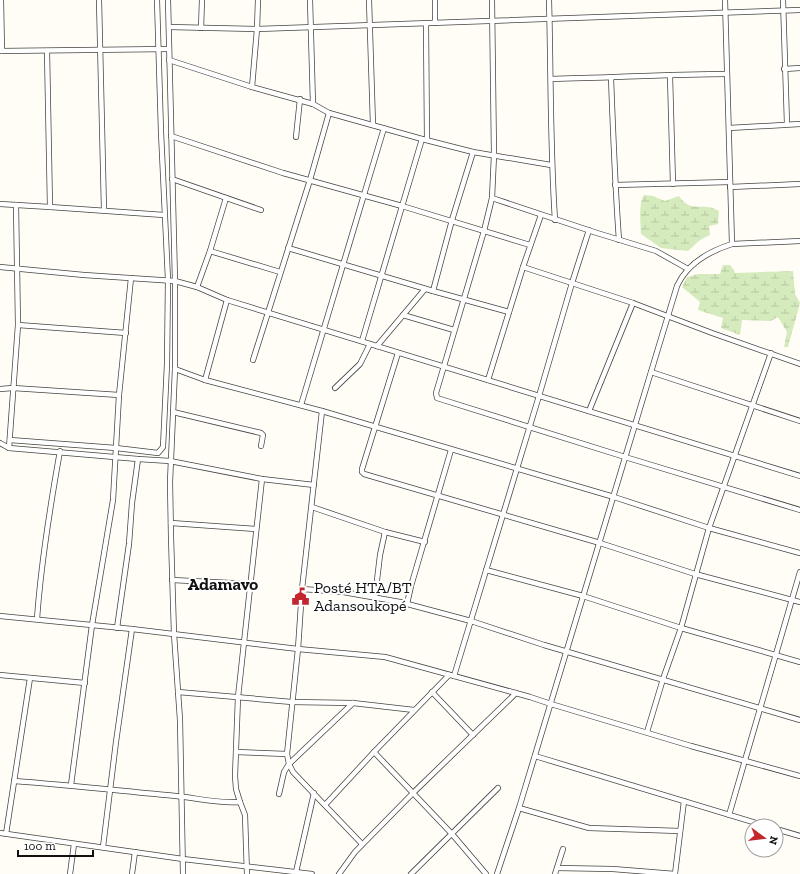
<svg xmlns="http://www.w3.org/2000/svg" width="800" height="874" viewBox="0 0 800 874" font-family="'Zilla Slab',serif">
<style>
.wetland{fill:url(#wetland-marsh)}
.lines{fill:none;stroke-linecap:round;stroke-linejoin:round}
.minor-casing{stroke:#444;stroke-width:6}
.minor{stroke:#fff;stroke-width:4.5}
.labels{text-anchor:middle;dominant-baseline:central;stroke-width:4;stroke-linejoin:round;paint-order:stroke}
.poi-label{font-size:16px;fill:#111;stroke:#fff;text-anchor:start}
.neighbourhood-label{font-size:17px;font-weight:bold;fill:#111;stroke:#fff}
</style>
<defs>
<pattern id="wetland-marsh" width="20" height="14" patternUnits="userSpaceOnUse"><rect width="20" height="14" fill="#d5ebbd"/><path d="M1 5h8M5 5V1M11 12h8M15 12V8" fill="none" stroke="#b6c8a1"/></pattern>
</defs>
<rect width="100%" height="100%" fill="#fffdf5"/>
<g class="wetland">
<path d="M644,195L653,196L665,201L679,196C688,209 694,206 707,207C711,207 715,209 719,211L718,224L709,226L710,235L700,240L688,251L661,248L641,234C641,224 638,203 644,195Z"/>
<path d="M723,265H730L734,270L735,273L793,271L795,294L800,303L788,347H784L787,332L778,317L771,321L742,320L740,335L721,328L723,318L698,310L700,302L682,287L687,277L698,274H720Z"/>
</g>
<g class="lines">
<defs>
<g id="minor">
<path d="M1,0L2,51"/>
<path d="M99,0L104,210"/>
<path d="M168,0L175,281V369L170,482L171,537L174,634L180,720L183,874"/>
<path d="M310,0L313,104"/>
<path d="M369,0L373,125"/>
<path d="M435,0V23"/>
<path d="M492,0L494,155L492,198L484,231L436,393L437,398L625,457L800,510"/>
<path d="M549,0C551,73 550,146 555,220"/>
<path d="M725,0L732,244"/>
<path d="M783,0L787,124"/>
<path d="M426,24L427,140"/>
<path d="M169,27L257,29L800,10"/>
<path d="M201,28L202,0"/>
<path d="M0,51L169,49"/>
<path d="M47,51L50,207"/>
<path d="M169,60L252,87L313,104L329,113L422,139L473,152L551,165"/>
<path d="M784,69L800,68"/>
<path d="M670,76L673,184"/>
<path d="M611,78C613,132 615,186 619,240"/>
<path d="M551,79C610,78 669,74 727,74"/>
<path d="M252,87L257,29L258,0"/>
<path d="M729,128L800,124"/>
<path d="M171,136L283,173L402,206L530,245"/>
<path d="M296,137L300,99"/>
<path d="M172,179L261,210"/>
<path d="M615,185L730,182"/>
<path d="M730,187L800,184"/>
<path d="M492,198L597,233L656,251L688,269"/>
<path d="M0,204L50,207L164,215"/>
<path d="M288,248L433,291L509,312"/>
<path d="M210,251L280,272"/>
<path d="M0,267L84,275L175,281L197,287L227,300L800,476"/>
<path d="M523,267L633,303L712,333L800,364"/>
<path d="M197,287L210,251L226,198"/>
<path d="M433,291L452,220L473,152"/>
<path d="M403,315L454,330"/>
<path d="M18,325L126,333"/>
<path d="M362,341L422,139"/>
<path d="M377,346L425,289"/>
<path d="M398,353L362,469V472L364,474L600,543L695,574L800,602"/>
<path d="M253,360L310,180L329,113"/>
<path d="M175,369L205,380L322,411L614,497L709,528L800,553"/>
<path d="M651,372L800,421"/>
<path d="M205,380L227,300"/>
<path d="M488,380L523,267L541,215"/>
<path d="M335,388L360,364L370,344"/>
<path d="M0,389L13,388L119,395"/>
<path d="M301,405L384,128"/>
<path d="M322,411L302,589L298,649L287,754L289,764L293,772L362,844"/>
<path d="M589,411L633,303"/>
<path d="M173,412L261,433L263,435L261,446"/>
<path d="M10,440L116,448L158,453L163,447L167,364L168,280L161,132L157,0"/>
<path d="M0,443L9,448L138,459L170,461L262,479L314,485"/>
<path d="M9,448L18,325L16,205"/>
<path d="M312,507L385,532L425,542"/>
<path d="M171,523L256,529"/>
<path d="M486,570L583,596L681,628L800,662"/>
<path d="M172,580L251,584"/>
<path d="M302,589L343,592L400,602L471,621L544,645L800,720"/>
<path d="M375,597L380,555L385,532"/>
<path d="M407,604L411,586L451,450"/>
<path d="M0,616L132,629L298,649L385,657L530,697L551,704L691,746L800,776"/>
<path d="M37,619C41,562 50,507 60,451"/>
<path d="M117,628L129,544L132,503L138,459"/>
<path d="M0,675L85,683"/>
<path d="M454,676L539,396L572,283L589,230"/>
<path d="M178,692L292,702L353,703L414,710"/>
<path d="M432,692L473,735"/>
<path d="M647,732L663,679L681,628L709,528L771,353"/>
<path d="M236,752L287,754"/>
<path d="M374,752L452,834L486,874"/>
<path d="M535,756L766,826"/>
<path d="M14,781C68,785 122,791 176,796C197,798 218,804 240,802L245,815L247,874"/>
<path d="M71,785L92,625L113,500L119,395L131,278"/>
<path d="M279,794L284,772L289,764L353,703"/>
<path d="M240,802L236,789L235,776L238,697L262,479"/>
<path d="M325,805L374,752L449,675"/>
<path d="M519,808L589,828L680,831"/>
<path d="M729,815C752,734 777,653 800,572"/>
<path d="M776,829L800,836"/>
<path d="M0,833L183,859L312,874"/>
<path d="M6,834L30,678"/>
<path d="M103,847L116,742L132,629"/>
<path d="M557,868L613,869L675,874"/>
<path d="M296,872L314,793"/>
<path d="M70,874L74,844"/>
<path d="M132,874L135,852"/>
<path d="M339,874L355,852L413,793L516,693"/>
<path d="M411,874L498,788"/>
<path d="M497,874L519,808L677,286C687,264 710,251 732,244L800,241"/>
<path d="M555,874L563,849"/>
<path d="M675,874L684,801"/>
</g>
</defs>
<use href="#minor" class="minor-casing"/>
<use href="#minor" class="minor"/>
</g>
<defs>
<symbol id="civic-bare" viewBox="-9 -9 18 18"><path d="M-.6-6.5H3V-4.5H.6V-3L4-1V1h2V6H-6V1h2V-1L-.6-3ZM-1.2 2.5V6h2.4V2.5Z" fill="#c4262e" stroke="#fff" stroke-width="2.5" paint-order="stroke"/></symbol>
</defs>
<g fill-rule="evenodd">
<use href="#civic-bare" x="288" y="584" width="25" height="25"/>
</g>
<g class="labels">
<g class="poi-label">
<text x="314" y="587">Posté HTA/BT<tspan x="314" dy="18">Adansoukopé</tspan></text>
</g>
<g class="neighbourhood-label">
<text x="223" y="584">Adamavo</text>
</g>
</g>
<g transform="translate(764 838) rotate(105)"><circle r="19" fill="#ffffff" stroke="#a0a0a0"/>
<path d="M0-3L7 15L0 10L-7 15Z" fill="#c4262e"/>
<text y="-6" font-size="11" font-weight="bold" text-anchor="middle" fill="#111111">N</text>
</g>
<path d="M18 850v6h75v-6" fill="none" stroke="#111111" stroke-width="2"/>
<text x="24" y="850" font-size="12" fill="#111111" stroke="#ffffff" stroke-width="3" paint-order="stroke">100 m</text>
</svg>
